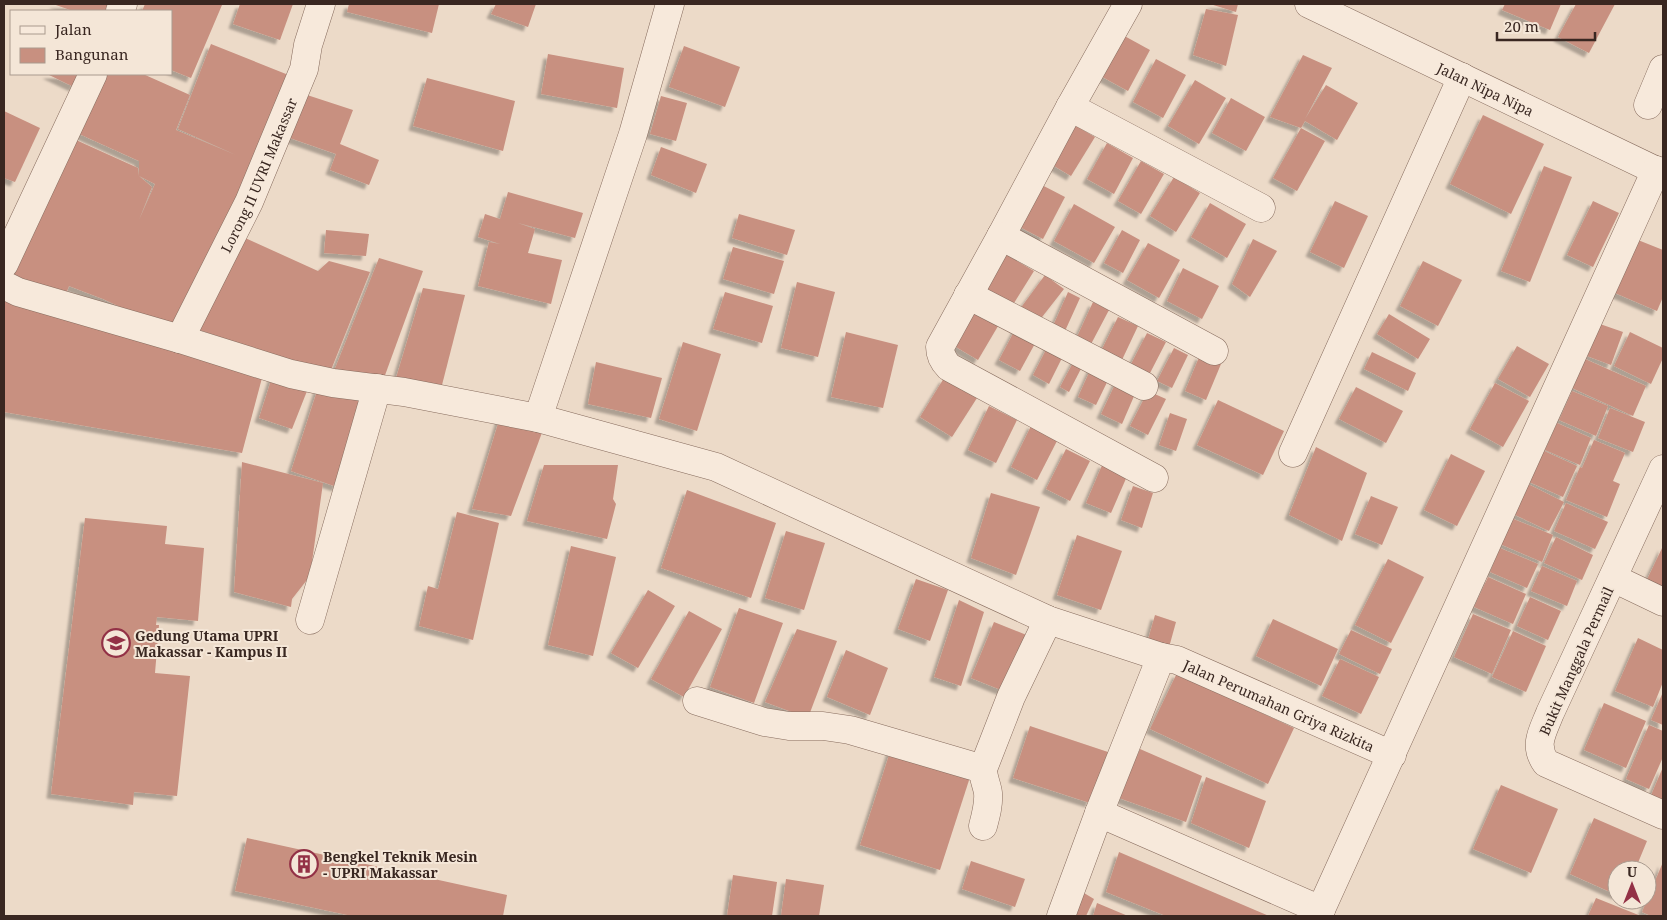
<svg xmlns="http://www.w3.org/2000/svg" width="1667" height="920" viewBox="0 0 1667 920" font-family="'Noto Serif',serif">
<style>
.building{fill:#c89080;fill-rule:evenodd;filter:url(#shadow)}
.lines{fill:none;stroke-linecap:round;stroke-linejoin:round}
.minor-casing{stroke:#876c5e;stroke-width:29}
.minor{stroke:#f7e9db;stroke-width:28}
.labels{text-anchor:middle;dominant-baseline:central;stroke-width:4;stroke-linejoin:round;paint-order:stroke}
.street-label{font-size:14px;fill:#392721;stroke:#f4e6d7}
.poi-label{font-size:14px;font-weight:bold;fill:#392721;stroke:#f4e6d7;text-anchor:start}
</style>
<defs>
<filter id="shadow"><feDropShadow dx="-4.5" dy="4.5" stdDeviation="1" flood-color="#0004"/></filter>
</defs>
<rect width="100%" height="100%" fill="#ecdac8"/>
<g class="building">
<path d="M53,4H109L107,11H73Z"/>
<path d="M145,4L222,5L191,78L171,70V11H142Z"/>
<path d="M240,4H293L280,40L233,24Z"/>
<path d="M349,4H439L432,33L347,12Z"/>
<path d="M496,4H536L528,27L491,14Z"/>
<path d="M1210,4H1238L1236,12Z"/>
<path d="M1505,4H1561L1550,30L1502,10Z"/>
<path d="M1576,4H1615L1589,53L1558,37Z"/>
<path d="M1206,9L1238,15L1226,66L1193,55Z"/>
<path d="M1119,33L1150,50L1128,91L1097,74Z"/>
<path d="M211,44L296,78L177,333L103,299L69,286L63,301L5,277L76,140L138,168L139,176V161L77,133L97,74H143L190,95L176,130L236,155L178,129ZM139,176L155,184L139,220L152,187Z"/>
<path d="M684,46L740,67L725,107L669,87Z"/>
<path d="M548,54L624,68L617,108L541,94Z"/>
<path d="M1303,55L1332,68L1305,119L1326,85L1358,103L1337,140L1305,121L1301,128L1270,117Z"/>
<path d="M1156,59L1186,75L1163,118L1133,102Z"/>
<path d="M47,74H80L74,87Z"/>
<path d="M427,78L515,101L503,151L413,126Z"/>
<path d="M1195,80L1226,98L1199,144L1168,126Z"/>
<path d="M301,93L353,110L340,144L379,160L369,185L330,170L336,154L287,137Z"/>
<path d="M661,96L687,103L676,141L650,134Z"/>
<path d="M1231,98L1265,117L1246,151L1212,133Z"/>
<path d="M4,111L40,128L15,182L4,178Z"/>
<path d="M1483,115L1544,144L1511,214L1450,184Z"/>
<path d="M1073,124L1095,137L1071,176L1049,163Z"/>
<path d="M1301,128L1325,141L1297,191L1273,178Z"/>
<path d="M1107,143L1133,158L1114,194L1087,179Z"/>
<path d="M661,147L707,164L696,193L651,175Z"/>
<path d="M1141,161L1164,174L1141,214L1118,201Z"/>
<path d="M1544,166L1572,177L1530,282L1501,271Z"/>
<path d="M1174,177L1200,193L1176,232L1150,216Z"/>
<path d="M1038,183L1065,197L1043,239L1016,225Z"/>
<path d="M508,192L583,213L575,238L518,223L535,229L528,253L562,260L551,304L478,286L489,242L500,244L478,237L485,214L500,219Z"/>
<path d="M1335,201L1368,216L1344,268L1310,252Z"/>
<path d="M1593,201L1619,213L1593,267L1567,255Z"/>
<path d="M1210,203L1246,224L1227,258L1191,237Z"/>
<path d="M1074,204L1115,227L1094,263L1054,241Z"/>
<path d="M739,214L795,230L787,255L732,238Z"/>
<path d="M326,230L369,234L366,256L324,253Z"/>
<path d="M1122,230L1140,240L1123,273L1104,263Z"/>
<path d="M243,237L318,271L329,261L370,272L331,370L273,355L191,327Z"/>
<path d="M1253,239L1277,251L1250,297L1232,284Z"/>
<path d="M1638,240L1663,250V297L1657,311L1615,293Z"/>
<path d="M1148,243L1180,260L1159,298L1127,280Z"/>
<path d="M733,247L784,261L774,294L723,279Z"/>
<path d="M1002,252L1034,271L1009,311L978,292Z"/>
<path d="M379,258L423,271L384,378L334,371Z"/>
<path d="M1423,261L1462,280L1438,326L1400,306Z"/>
<path d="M1183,268L1219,286L1202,319L1167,301Z"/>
<path d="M1045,275L1064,289L1035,326L1017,313Z"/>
<path d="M797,282L835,292L818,357L781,348Z"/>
<path d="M423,288L465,295L442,385L396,378Z"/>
<path d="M725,292L773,306L762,343L713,329Z"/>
<path d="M1068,292L1080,298L1065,331L1053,326Z"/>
<path d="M4,301L262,378L242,453L4,412Z"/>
<path d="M1093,302L1109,310L1090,346L1076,339Z"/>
<path d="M973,306L1001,321L978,360L951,344Z"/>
<path d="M1389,314L1430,339L1418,359L1377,334Z"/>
<path d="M1118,317L1138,326L1121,362L1100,353Z"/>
<path d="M1600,324L1623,332L1611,365L1587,356Z"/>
<path d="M1017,326L1038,338L1020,371L999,360Z"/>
<path d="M846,332L898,345L883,408L831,397Z"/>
<path d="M1630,332L1663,348V358L1651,384L1614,366Z"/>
<path d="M1147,333L1166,342L1149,375L1130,366Z"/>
<path d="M683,342L721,354L697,431L659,419Z"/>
<path d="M1049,344L1065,352L1049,384L1033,375Z"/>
<path d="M1517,346L1549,364L1530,397L1498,379Z"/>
<path d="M1174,348L1188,355L1172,388L1157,381Z"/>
<path d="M1372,352L1416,373L1408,391L1364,369Z"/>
<path d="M1200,355L1221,364L1206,400L1185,391Z"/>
<path d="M1076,357L1085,361L1069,392L1060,387Z"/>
<path d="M1585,359L1646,386L1633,416L1572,388Z"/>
<path d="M596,362L662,378L651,418L588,404Z"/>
<path d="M1092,366L1111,374L1096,405L1078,397Z"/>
<path d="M273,374L309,386L292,429L259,418Z"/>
<path d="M944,378L977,398L952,437L920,417Z"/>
<path d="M1118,378L1138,387L1122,424L1101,414Z"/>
<path d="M1495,383L1529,401L1503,447L1470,429Z"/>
<path d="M1356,387L1403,411L1386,443L1339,419Z"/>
<path d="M318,388L366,396L337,487L291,471Z"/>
<path d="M1148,391L1166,399L1148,435L1130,426Z"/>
<path d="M1572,391L1608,406L1596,436L1559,420Z"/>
<path d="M1218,400L1284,431L1263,475L1197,445Z"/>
<path d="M989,406L1017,420L996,463L968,450Z"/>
<path d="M1610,408L1645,422L1633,452L1598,438Z"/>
<path d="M1170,413L1187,419L1176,451L1159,445Z"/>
<path d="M500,417L543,430L511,516L472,509Z"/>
<path d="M1557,423L1591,438L1580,465L1545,450Z"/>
<path d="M1032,424L1059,437L1037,480L1011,467Z"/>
<path d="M1594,440L1625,453L1613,481L1620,484L1607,517L1566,500L1580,467L1582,468Z"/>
<path d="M1316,447L1367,473L1342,541L1289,515Z"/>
<path d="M1066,449L1090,461L1070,501L1046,489Z"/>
<path d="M1542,450L1577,466L1563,497L1527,481Z"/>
<path d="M1451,454L1485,471L1457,526L1424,510Z"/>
<path d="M242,462L323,483L310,576L292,599L291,607L234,592Z"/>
<path d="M1103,463L1128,474L1111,513L1086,503Z"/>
<path d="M544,465H618L613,499L616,504L607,539L527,521Z"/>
<path d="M1526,483L1564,502L1549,531L1511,513Z"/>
<path d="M1133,486L1153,493L1142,528L1121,520Z"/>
<path d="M687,490L776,523L751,598L661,568Z"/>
<path d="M991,493L1040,507L1016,575L971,558Z"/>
<path d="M1371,496L1398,507L1382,545L1355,534Z"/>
<path d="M1566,503L1608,522L1595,549L1554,531Z"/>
<path d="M457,512L499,523L473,640L419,626L428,586L438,589Z"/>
<path d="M85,518L167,526L165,544L204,548L198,621L157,617L156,625H159L155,673L190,676L177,796L134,792L133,805L51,794Z"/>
<path d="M1511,518L1553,535L1542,562L1500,544Z"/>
<path d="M786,531L825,543L804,610L765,598Z"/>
<path d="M1077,535L1122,551L1101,610L1057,595Z"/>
<path d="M1556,537L1593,555L1582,580L1544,563Z"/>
<path d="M571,546L616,557L593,656L548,645Z"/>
<path d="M1663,546V597L1643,588Z"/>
<path d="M1500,548L1538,564L1527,588L1490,572Z"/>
<path d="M1388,559L1424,577L1391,643L1355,625Z"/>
<path d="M1542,566L1577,581L1567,606L1531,591Z"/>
<path d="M1488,577L1526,594L1513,624L1474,607Z"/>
<path d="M916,579L948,590L930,641L898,629Z"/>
<path d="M648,590L675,606L638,668L611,653Z"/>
<path d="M1530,597L1561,611L1548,640L1517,626Z"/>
<path d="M959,600L984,612L961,686L934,677Z"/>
<path d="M739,608L783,623L754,703L710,687Z"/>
<path d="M689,611L722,629L684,697L651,679Z"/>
<path d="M1473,614L1511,630L1492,674L1454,657Z"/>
<path d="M1155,615L1176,622L1168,651L1147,643Z"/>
<path d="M1273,619L1338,649L1321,686L1256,656Z"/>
<path d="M994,622L1029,636L1006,692L971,678Z"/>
<path d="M797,629L837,641L808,718L765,702Z"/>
<path d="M1351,630L1392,649L1380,674L1339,654Z"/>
<path d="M1513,631L1546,646L1526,692L1492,677Z"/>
<path d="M1638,638L1663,650V682L1653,707L1615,691Z"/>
<path d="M846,650L888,668L870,715L827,697Z"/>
<path d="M1340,659L1379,677L1361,714L1322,696Z"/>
<path d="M1177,673L1294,728L1268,784L1150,729Z"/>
<path d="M1663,692V725L1651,720Z"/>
<path d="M1604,703L1646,721L1626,768L1584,750Z"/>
<path d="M1649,725L1663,731V757L1649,789L1626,779Z"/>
<path d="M1030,726L1108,752L1090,803L1013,778Z"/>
<path d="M891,749L971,774L940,870L860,845Z"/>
<path d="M1140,749L1202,776L1186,822L1119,798Z"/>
<path d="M1663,767V806L1649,800Z"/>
<path d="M1206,777L1266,801L1249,848L1191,823Z"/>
<path d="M1501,785L1558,809L1531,873L1473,849Z"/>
<path d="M1594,818L1647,841L1635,870H1617V895L1570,874Z"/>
<path d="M247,838L507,895L503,916H352L235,891Z"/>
<path d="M1119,852L1269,916H1166L1106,892Z"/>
<path d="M971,861L1025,879L1015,907L962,889Z"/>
<path d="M1663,862V916H1651L1642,912Z"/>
<path d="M733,875L777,882L772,916H727Z"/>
<path d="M786,879L824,885L819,916H781Z"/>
<path d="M1079,890L1094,899L1086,916H1067Z"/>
<path d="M1596,898L1641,916H1588Z"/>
<path d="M1097,903L1128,916H1093Z"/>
</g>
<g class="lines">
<defs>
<g id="minor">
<path d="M1128,4L1070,107L1001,236L940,347C940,355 943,361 949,367L1154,478"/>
<path id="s1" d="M1309,4L1663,174"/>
<path d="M120,11L123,4"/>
<path d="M1648,105L1663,69"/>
<path d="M1070,107L1261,208"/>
<path d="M1001,236L1214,351"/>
<path d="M4,264L93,74"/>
<path d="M4,285L18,292L180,339L291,374L333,383L404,392L538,418L716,467L1048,620L1161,657"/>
<path d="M968,295L1144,386"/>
<path id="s2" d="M180,339L249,202L304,69L308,45L321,4"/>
<path d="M538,418L633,134L670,4"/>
<path d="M1293,453L1462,77"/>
<path d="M1663,469L1550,713C1543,731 1533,745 1546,763L1663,815"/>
<path d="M1613,578L1663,602"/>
<path d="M310,620L377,388"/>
<path d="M697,701L764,722L789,726H823L850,730L983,769"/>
<path d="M983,826C986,815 989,804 988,793C987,785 983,778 983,769L1011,697L1048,620"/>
<path id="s3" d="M1321,910L1099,813L1161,657L1177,660L1392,755"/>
<path d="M1061,916L1099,813"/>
<path d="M1318,916L1656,170"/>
</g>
</defs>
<use href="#minor" class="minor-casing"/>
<use href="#minor" class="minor"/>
</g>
<defs>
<symbol id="university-ring" viewBox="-11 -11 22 22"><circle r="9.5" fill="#f4e6d7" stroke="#933146" stroke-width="1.5"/><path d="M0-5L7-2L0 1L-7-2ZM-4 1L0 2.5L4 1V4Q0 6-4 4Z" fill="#933146"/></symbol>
<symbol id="building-ring" viewBox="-11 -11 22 22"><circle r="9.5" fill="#f4e6d7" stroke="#933146" stroke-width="1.5"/><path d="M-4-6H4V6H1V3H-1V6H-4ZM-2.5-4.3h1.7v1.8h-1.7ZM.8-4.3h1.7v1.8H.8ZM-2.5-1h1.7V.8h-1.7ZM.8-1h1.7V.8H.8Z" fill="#933146"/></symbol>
</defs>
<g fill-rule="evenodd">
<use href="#university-ring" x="100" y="627" width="32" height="32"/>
<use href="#building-ring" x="288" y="848" width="32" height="32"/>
</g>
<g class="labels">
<g class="street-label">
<text stroke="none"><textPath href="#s1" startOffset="196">Jalan Nipa Nipa</textPath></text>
<text stroke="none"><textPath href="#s2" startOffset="182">Lorong II UVRI Makassar</textPath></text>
<text transform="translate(1576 661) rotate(-66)">Bukit Manggala Permail</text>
<text stroke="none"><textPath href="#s3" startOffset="538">Jalan Perumahan Griya Rizkita</textPath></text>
</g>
<g class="poi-label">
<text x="135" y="635">Gedung Utama UPRI<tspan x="135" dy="16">Makassar - Kampus II</tspan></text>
<text x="323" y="856">Bengkel Teknik Mesin<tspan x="323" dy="16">- UPRI Makassar</tspan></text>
</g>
</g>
<rect width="1667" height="920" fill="none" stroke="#392721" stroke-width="10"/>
<rect x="10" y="10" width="162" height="65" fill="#f4e6d7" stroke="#a99a8e"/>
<rect x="20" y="26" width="25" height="8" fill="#f7e9db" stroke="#a99a8e"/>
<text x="55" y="35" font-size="15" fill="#392721">Jalan</text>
<rect x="20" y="48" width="25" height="15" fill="#c89080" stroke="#a99a8e"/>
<text x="55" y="60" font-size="15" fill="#392721">Bangunan</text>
<g transform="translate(1632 885)"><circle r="24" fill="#f4e6d7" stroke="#a99a8e"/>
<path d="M0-4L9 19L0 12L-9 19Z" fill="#933146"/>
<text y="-8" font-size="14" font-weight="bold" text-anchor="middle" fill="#392721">U</text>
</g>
<path d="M1497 32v8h98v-8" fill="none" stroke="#392721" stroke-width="2.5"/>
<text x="1504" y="32" font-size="15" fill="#392721" stroke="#f4e6d7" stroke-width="4" paint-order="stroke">20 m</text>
</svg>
